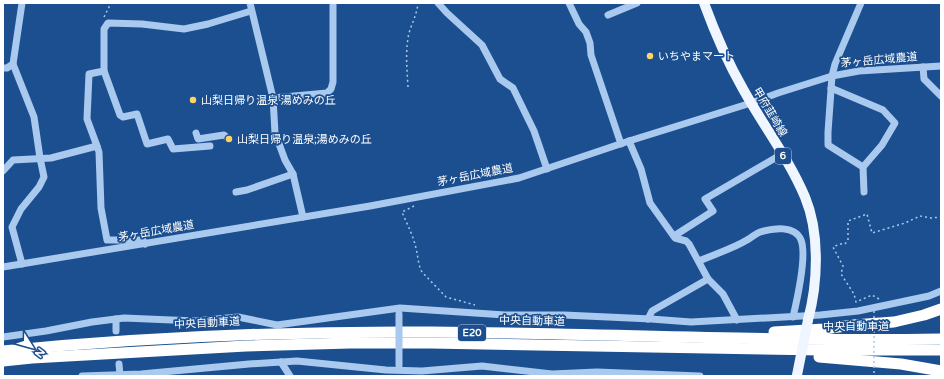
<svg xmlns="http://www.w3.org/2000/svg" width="944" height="379" viewBox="0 0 944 379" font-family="'Varela Round','Noto Sans JP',sans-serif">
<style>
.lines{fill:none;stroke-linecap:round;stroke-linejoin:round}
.path{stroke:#a9c9ee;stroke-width:1.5;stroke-dasharray:2 3;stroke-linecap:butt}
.minor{stroke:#a9c9ee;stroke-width:7}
.major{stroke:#f0f6ff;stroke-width:10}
.highway{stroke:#fff;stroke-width:11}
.path-bridge{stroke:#a9c9ee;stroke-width:1.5;stroke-dasharray:2 3;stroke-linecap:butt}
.minor-bridge{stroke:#a9c9ee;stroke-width:7}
.major-bridge{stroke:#f0f6ff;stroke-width:10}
.poi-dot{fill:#ffd166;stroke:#1b4f8f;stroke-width:1.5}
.labels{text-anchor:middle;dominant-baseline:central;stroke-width:3.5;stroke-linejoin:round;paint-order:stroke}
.shield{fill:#1b4f8f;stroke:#bbcadd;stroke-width:1}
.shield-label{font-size:10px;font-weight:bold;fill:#fff}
.poi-label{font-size:11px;fill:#fff;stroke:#1b4f8f;text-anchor:start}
.street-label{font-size:11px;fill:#fff;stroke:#1b4f8f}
</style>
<rect width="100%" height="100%" fill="#1b4f8f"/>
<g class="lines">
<g class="path">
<path d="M104,17L111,3"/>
<path d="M408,87C407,68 405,51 409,33C412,23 417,14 418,3"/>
<path d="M414,206L402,212C407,224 413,235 416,248C418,256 418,265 422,272L446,297L475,305"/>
<path d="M879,299L872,295L856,302L854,294L841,274L843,266L833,247L840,244H845L848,240V221L867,214L872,233L905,223L920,216L931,218L941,217"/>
</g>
<g class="minor">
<path d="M250,3L273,98L275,133L285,160L293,174L303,217"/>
<path d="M438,3L447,13L482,45L500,79L513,88L534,131L547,169"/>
<path d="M569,3L579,24L586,32L590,43L591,55L621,144"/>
<path d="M861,3L835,64L832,76L828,132V145L863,167L864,192"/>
<path d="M608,15L637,3"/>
<path d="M13,64L34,117L40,158L44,177L39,187L21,209L12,227L22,264"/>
<path d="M923,67L924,79L941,96"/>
<path d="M3,68H7L13,64L22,3"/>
<path d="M831,88L883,110L895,123L882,145L863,167"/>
<path d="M273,98L327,93L331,89L333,82V3"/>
<path d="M196,133L198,139L224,135L229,139"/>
<path d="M629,141L641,169L650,203L675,238L686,241L689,244L708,279L723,294L737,320"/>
<path d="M97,146L87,119L89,74L104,71"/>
<path d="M210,146L173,149L168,139L147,144L137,114L123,117L120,115L104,71V29L108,23L142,24L184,29L208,24L251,11"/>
<path d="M3,171L13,160L51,158L97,146L99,152L101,208L107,240H143L145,244"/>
<path d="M236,192L247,190L293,174"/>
<path d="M674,236L713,211L705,199L782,154"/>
<path d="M699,261C715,254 732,249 747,240C751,238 755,234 760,232C773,228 795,225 801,240C807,255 797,300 793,317"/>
<path d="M3,267L370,206L519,178L629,141L751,103L778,93L832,76L859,71L941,66"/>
<path d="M116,319V331"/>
<path d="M648,319L652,311L708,279"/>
<path d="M3,337L46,331L92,322L124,318L195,321L238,317L277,325L400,308L505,315H564L651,319L691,322L820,315L858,311L929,296L941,291"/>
<path d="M281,362L290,376"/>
<path d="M119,364L120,375"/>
<path d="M82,376L141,374L249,364L297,361L386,370L422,371L482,366L552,374L597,372L700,376"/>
</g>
<path class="major" d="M704,3C715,33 727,61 743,89C763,125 789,159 805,197C820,233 818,283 808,320"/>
<g class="highway">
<path d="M774,332L824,329L853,325L894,322L924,315L941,309"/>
<path d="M3,351C145,337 289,331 432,332C601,333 771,342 941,339"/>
<path d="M819,357L901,364L941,371"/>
<path d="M3,361L32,358L246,346L350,343H431L822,350H941"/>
</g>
<path class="path-bridge" d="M874,311V376"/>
<path class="minor-bridge" d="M399,365V314"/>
<path class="major-bridge" d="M797,375L808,320"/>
</g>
<g class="poi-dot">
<circle cx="650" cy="56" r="4"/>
<circle cx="193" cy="100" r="4"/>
<circle cx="229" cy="139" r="4"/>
</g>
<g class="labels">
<g class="shield">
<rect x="775" y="148" width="16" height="16" rx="3"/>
<rect x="458" y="325" width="28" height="16" rx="3"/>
</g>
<g class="shield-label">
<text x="783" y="156">6</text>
<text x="472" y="333">E20</text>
</g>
<g class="poi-label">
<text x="658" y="56">いちやまマート</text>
<text x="201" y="100">山梨日帰り温泉 湯めみの丘</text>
<text x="237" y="139">山梨日帰り温泉;湯めみの丘</text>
</g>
<g class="street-label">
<text transform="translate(879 60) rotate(-5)">茅ヶ岳広域農道</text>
<text transform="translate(770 112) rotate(59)">甲府韮崎線</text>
<text transform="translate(475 175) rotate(-11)">茅ヶ岳広域農道</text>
<text transform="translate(156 231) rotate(-10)">茅ヶ岳広域農道</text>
<text transform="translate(532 321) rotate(1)">中央自動車道</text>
<text transform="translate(207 323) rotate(-3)">中央自動車道</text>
<text x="856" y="326">中央自動車道</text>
</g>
</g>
<rect width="944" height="379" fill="none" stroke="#ffffff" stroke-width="8"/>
<g transform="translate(32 347) rotate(127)" stroke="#1b4f8f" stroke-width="3" paint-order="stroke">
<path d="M0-3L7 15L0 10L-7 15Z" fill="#ffffff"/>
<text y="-6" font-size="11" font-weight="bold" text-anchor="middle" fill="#ffffff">N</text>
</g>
</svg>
